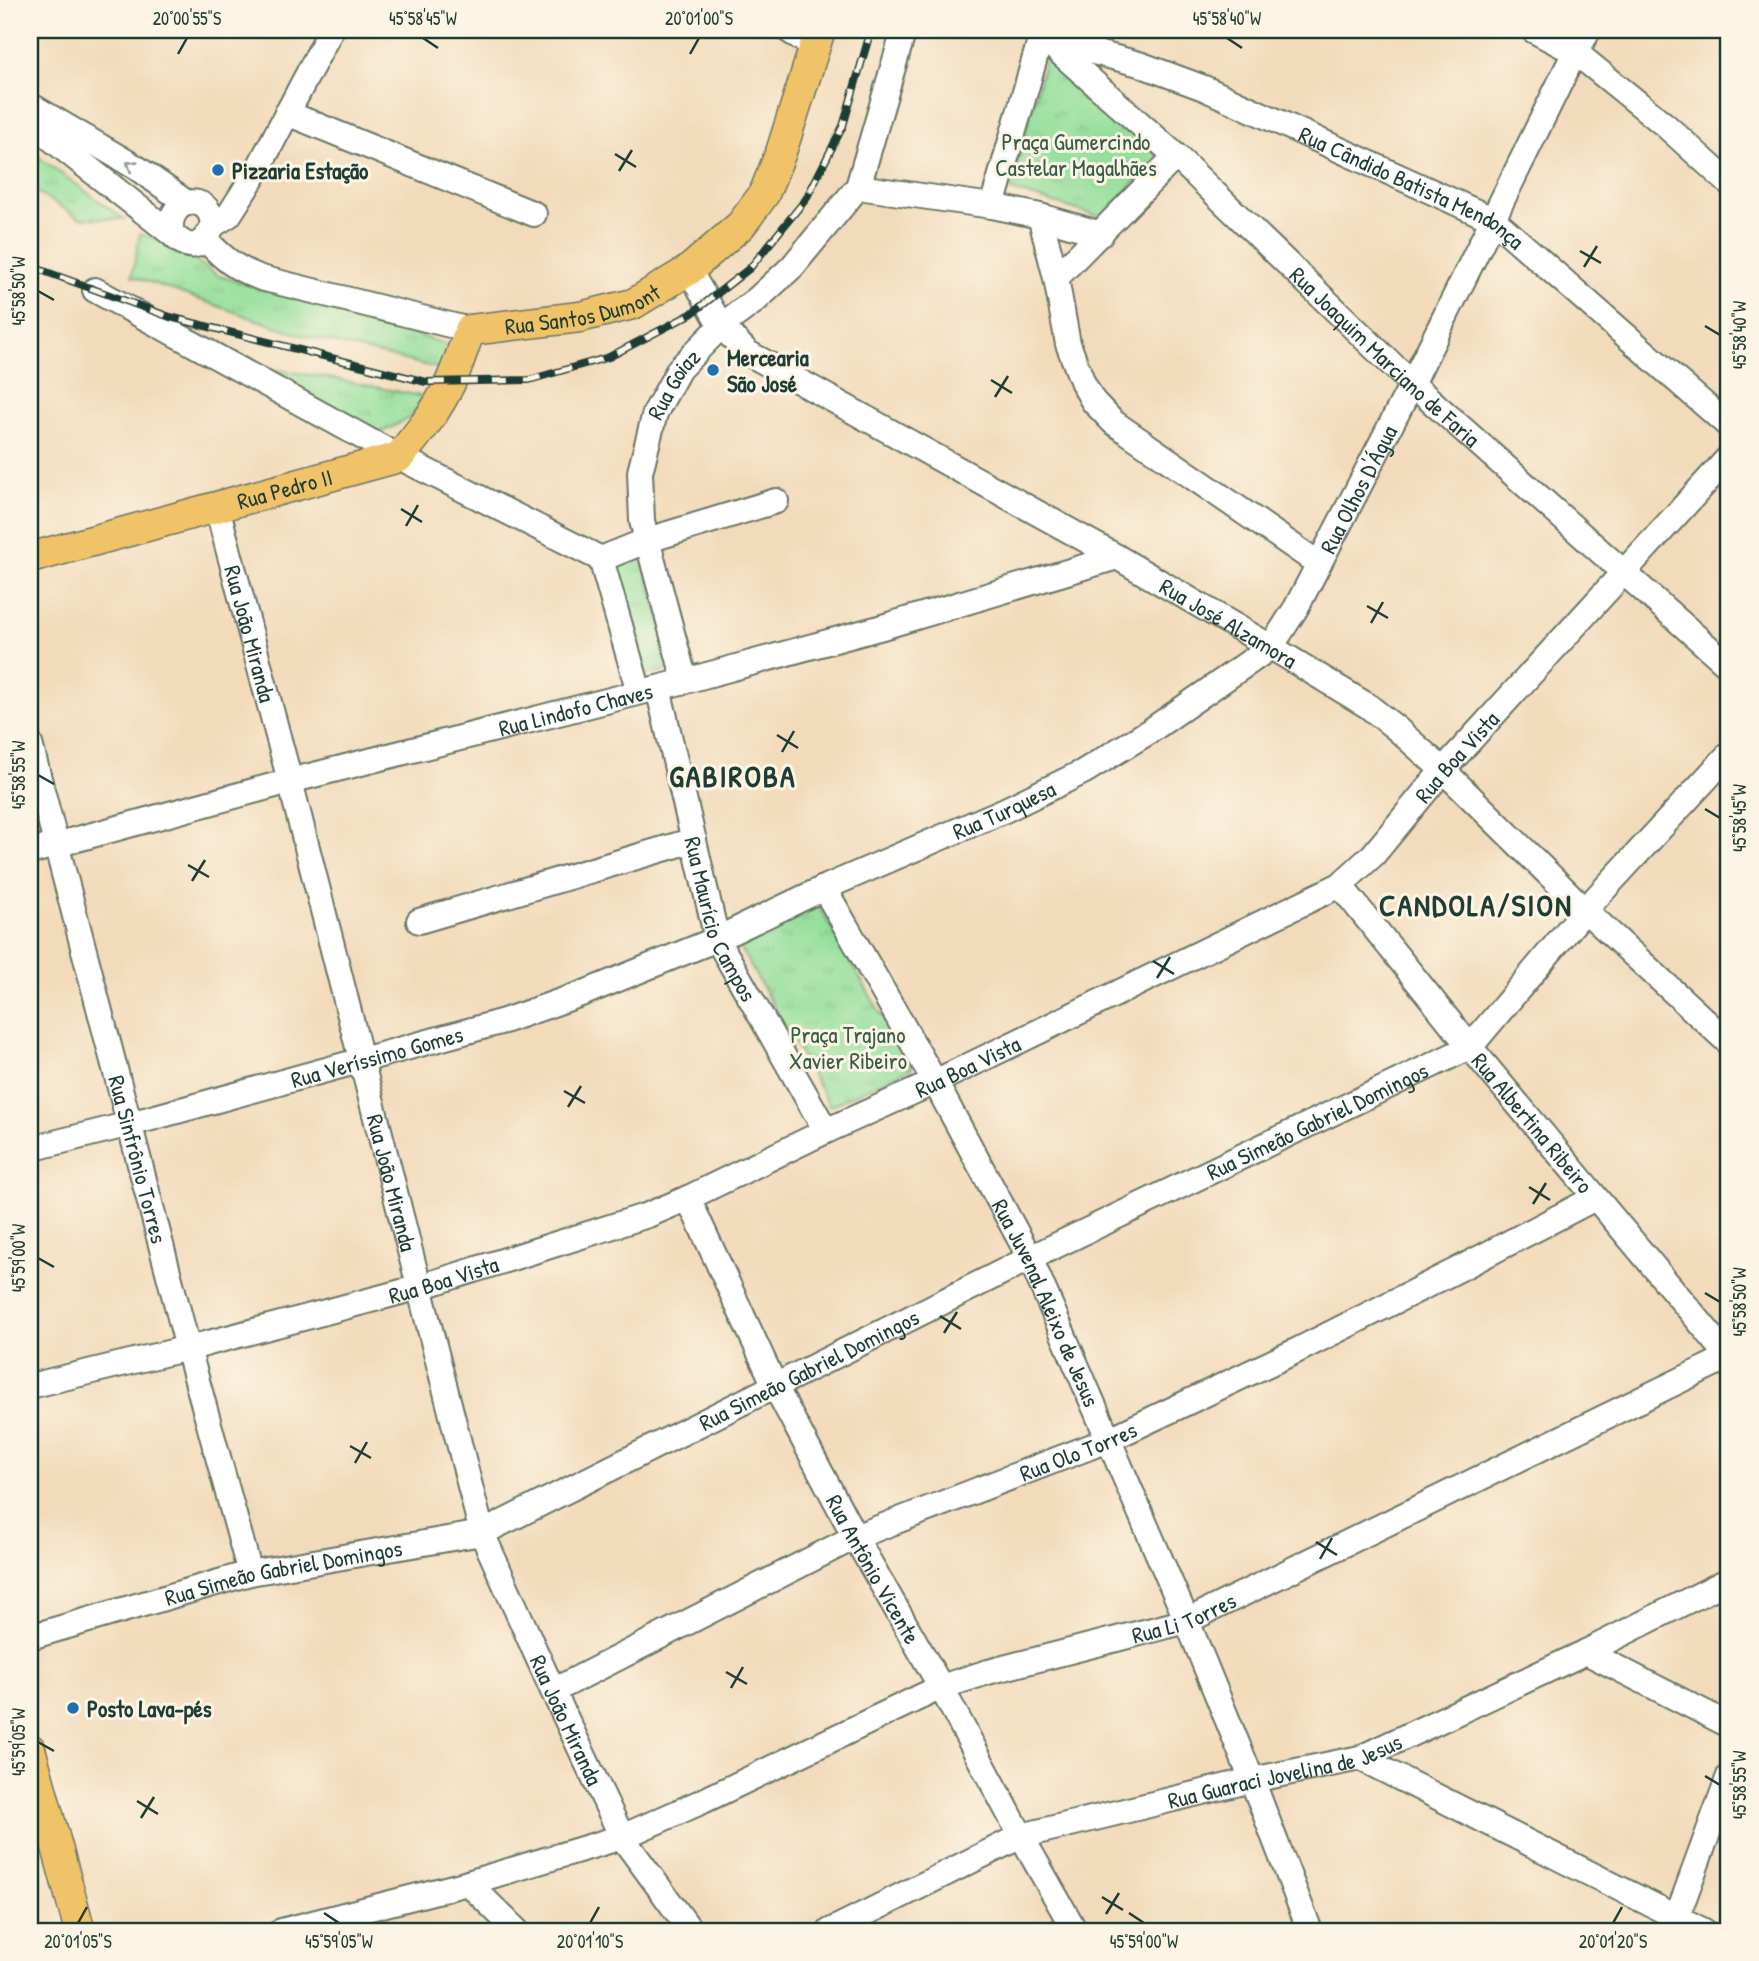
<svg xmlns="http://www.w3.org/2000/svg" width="1759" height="1961" viewBox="0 0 1759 1961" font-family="'Patrick Hand',sans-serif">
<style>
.park{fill:url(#park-tufts);stroke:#5a8e68;stroke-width:2}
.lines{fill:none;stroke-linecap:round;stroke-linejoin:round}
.minor-casing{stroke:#697463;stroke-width:28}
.major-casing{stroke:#697463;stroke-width:33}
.minor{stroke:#fff;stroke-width:24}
.major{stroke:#f1c369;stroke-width:30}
.rail-casing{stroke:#1f3d34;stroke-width:8}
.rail{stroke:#fcf5e5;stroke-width:5;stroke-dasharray:16;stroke-linecap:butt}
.oneway{stroke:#8f9e9a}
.ticks{fill:none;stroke:#1f3d34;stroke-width:2.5}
.poi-dot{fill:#1f6fb2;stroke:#fcf5e5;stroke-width:2.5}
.labels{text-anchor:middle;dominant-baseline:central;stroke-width:6;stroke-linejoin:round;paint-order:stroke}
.park-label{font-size:23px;fill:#365d49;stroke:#fcf5e5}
.poi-label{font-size:23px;font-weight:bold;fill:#1f3d34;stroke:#fcf5e5;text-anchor:start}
.street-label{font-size:23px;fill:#1f3d34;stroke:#fcf5e5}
.district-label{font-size:30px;font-weight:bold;letter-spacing:2px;fill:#1f3d34;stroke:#fcf5e5}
.neatline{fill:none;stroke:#1f3d34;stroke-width:2.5}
.ticks-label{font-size:18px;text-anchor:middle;fill:#1f3d34}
</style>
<defs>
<pattern id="park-tufts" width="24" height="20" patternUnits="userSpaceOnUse" patternTransform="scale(1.75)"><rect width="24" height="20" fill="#94df9b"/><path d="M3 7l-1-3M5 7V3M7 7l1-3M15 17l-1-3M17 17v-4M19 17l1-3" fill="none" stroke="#7fc086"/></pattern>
</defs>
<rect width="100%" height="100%" fill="#fcf5e5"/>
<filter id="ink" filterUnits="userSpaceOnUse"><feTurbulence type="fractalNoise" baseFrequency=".0143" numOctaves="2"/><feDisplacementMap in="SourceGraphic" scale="14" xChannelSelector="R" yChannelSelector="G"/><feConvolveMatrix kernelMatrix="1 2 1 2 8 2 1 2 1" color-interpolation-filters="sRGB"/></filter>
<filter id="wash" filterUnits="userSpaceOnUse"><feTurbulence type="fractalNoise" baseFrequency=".00686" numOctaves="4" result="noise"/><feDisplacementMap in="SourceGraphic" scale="28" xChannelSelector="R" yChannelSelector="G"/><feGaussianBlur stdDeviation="1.57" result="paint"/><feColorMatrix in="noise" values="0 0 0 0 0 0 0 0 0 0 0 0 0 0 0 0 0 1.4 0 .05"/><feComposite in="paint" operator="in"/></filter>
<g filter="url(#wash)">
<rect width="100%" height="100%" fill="#f2dbbb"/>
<g class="park">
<path d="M1047,51L1160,158L1101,217L1011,190Z"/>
<path d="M30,151L124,219L80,218L30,188Z"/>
<path d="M140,234L167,242L219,276L462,349L445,370L298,334L132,276Z"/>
<path d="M240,364L330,378L425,397L411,417L369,439Z"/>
<path d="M640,551L674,668L646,675L612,561Z"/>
<path d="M818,905L912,1068L830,1106L738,944Z"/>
</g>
</g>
<g filter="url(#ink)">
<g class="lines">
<defs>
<g id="minor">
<path d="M788,30L816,48"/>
<path d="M1533,30L1575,52L1665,125L1729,183"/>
<path id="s1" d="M1046,40L1176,156L1412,384L1729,666"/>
<path id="s2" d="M1048,40L1139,64L1204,88L1494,220L1729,426"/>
<path d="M30,105L137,168L187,203"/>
<path d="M287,113L534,214"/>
<path d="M30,122L172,234C191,253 203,247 213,225C212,221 212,217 210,213C197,191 165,205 172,234"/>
<path d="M858,187L992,206L1040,216L1101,234"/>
<path d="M992,206L1043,30"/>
<path d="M1040,216L1056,278L1068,344L1083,383L1093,401L1113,422L1319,564"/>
<path d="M213,225L229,215L238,201L258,169L331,30"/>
<path d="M206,240C225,260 235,268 261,278L470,330"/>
<path id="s3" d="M689,270L721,326L748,353L1117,557L1271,647L1368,706L1397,729L1443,770L1585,910L1729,1043"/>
<path d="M1056,278L1176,156"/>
<path d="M95,290L399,457L601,559"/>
<path id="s4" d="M217,507L290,781L482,1533L553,1691L622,1837L691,1931"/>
<path d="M601,559L648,540L776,501"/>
<path d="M601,559L639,692"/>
<path id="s5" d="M685,681L642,521L640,472L655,413L679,369L721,326L756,300L792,267L858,187L904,30"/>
<path id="s6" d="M658,688L717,939L826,1131"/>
<path id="s7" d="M30,744L188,1348L250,1573"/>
<path id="s8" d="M30,852L290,781L685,681L879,628L1117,557"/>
<path id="s9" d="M1340,885L1470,1047L1729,1357"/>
<path id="s10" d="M824,888L935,1082L1030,1258L1187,1621L1252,1780L1310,1931"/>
<path d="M419,921L694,840"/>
<path id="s11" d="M30,1149L130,1124L504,1021L584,993L717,939L824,888L1005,810L1083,772L1150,731L1271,647L1296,608L1412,384L1575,52L1589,30"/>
<path id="s12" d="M688,1198L775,1386L855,1537L941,1687L1021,1836L1075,1931"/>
<path id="s13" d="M30,1386L205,1344L420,1287L648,1215L688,1198L826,1131L935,1082L1340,885L1373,855L1443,770L1729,457"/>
<path id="s14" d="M30,1637L250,1573L482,1533L1030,1258L1470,1047L1585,910L1729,754"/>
<path d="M1586,1652L1729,1725"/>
<path id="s15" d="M553,1691L855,1537L1108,1440L1296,1351L1457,1270L1595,1198"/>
<path d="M1360,1758L1704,1931"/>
<path d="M468,1883L517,1931"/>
<path d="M1677,1917L1729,1776"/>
<path id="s16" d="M281,1931L468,1883L622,1837L703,1801L941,1687L988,1672L1187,1621L1728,1357"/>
<path id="s17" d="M830,1931L1021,1836L1252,1780L1360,1758L1586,1652L1729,1580"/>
</g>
<g id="major">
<path id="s18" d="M30,558L399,457C418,434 437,411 450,383C458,366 463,348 470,330L580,317L633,304L689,270L741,225L764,194L781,152L820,30"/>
<path d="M30,1749L80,1931"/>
</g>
</defs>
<use href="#minor" class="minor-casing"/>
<use href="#major" class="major-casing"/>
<use href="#minor" class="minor"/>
<use href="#major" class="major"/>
<defs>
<path id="rail" d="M30,266L170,317L426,382L529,380L609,357L691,314L750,268L806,199L843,126L871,30"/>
</defs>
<use href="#rail" class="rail-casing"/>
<use href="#rail" class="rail"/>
</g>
<defs><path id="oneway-chevron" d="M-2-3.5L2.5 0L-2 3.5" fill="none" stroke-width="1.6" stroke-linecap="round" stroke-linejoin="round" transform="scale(1.75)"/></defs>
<use class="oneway" href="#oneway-chevron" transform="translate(131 165) rotate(-148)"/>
</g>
<path class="ticks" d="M423,38L438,48M1227,38L1242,48M178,54L187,38M690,54L699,38M615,154L636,167M619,171L632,150M1580,251L1601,263M1584,267L1597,246M38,291L54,300M1705,326L1720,335M991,380L1012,393M995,397L1008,376M401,509L422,522M406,526L418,505M1367,606L1388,618M1371,623L1383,602M777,735L798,748M782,752L794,731M38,775L54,784M1705,809L1720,818M188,865L209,877M192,881L205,860M1153,961L1174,974M1157,978L1170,957M564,1091L585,1103M568,1107L581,1086M1529,1187L1550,1200M1533,1204L1546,1183M38,1258L54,1267M1705,1293L1720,1302M940,1316L961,1329M944,1333L957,1312M350,1446L371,1458M355,1463L367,1442M1316,1542L1337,1555M1320,1559L1332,1538M726,1672L747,1684M731,1688L743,1667M38,1742L54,1751M1705,1776L1720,1785M137,1801L158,1814M141,1818L154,1797M1102,1897L1123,1910M324,1913L339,1923M1129,1913L1144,1923M1106,1914L1119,1893M78,1923L87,1907M590,1923L599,1907M1613,1923L1622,1907"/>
<g class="poi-dot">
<circle cx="218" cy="170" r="7"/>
<circle cx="713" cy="370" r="7"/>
<circle cx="73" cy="1708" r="7"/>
</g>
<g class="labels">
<g class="park-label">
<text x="1076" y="141">Praça Gumercindo<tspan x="1076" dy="26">Castelar Magalhães</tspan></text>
<text x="848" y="1034">Praça Trajano<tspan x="848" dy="26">Xavier Ribeiro</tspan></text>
</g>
<g class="poi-label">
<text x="232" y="170">Pizzaria Estação</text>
<text x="727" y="357">Mercearia<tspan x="727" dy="26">São José</tspan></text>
<text x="87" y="1708">Posto Lava-pés</text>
</g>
<g class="street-label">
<text stroke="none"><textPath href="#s2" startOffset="394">Rua Cândido Batista Mendonça</textPath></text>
<text stroke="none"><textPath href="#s18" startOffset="644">Rua Santos Dumont</textPath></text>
<text stroke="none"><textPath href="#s1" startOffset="464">Rua Joaquim Marciano de Faria</textPath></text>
<text stroke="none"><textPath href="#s5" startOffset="310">Rua Goiaz</textPath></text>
<text stroke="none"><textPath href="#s18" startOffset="264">Rua Pedro II</textPath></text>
<text stroke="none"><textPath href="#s11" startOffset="1528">Rua Olhos D'Água</textPath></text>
<text stroke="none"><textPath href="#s3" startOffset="654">Rua José Alzamora</textPath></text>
<text stroke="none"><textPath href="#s4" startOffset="131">Rua João Miranda</textPath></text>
<text stroke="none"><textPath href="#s8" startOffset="564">Rua Lindofo Chaves</textPath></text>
<text stroke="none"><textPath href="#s13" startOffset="1582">Rua Boa Vista</textPath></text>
<text stroke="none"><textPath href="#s11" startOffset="1034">Rua Turquesa</textPath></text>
<text stroke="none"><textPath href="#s6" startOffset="240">Rua Maurício Campos</textPath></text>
<text stroke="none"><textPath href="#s11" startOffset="359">Rua Veríssimo Gomes</textPath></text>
<text stroke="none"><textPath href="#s13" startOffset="994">Rua Boa Vista</textPath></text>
<text stroke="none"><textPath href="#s14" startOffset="1396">Rua Simeão Gabriel Domingos</textPath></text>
<text stroke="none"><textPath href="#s9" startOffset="306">Rua Albertina Ribeiro</textPath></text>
<text stroke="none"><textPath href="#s7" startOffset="429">Rua Sinfrônio Torres</textPath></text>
<text stroke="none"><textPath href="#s4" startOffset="698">Rua João Miranda</textPath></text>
<text stroke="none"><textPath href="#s13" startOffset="427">Rua Boa Vista</textPath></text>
<text stroke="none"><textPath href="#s10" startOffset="471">Rua Juvenal Aleixo de Jesus</textPath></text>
<text stroke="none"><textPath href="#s14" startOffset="830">Rua Simeão Gabriel Domingos</textPath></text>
<text stroke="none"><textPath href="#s15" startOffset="578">Rua Olo Torres</textPath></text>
<text stroke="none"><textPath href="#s12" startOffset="415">Rua Antônio Vicente</textPath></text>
<text stroke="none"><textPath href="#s14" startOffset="262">Rua Simeão Gabriel Domingos</textPath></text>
<text stroke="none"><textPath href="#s16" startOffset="959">Rua Li Torres</textPath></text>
<text stroke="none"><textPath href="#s4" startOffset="1265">Rua João Miranda</textPath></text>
<text stroke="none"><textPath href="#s17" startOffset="485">Rua Guaraci Jovelina de Jesus</textPath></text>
</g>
<g class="district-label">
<text x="733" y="776">GABIROBA</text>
<text x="1476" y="905">CANDOLA/SION</text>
</g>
</g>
<rect width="1759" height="1961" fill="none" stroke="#fcf5e5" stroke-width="77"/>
<rect x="38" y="38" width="1682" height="1885" class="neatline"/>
<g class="ticks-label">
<text x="187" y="25">20°00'55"S</text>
<text x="423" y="25">45°58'45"W</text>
<text x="699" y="25">20°01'00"S</text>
<text x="1227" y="25">45°58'40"W</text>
<text transform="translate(19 291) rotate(-90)" y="6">45°58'50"W</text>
<text transform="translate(1740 335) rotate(-90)" y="6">45°58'40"W</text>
<text transform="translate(19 775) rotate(-90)" y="6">45°58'55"W</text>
<text transform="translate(1740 818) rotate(-90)" y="6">45°58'45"W</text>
<text transform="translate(19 1258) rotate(-90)" y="6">45°59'00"W</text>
<text transform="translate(1740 1302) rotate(-90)" y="6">45°58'50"W</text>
<text transform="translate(19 1742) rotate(-90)" y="6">45°59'05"W</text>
<text transform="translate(1740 1785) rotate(-90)" y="6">45°58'55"W</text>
<text x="78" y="1948">20°01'05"S</text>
<text x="339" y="1948">45°59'05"W</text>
<text x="590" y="1948">20°01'10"S</text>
<text x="1144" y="1948">45°59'00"W</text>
<text x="1613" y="1948">20°01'20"S</text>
</g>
</svg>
